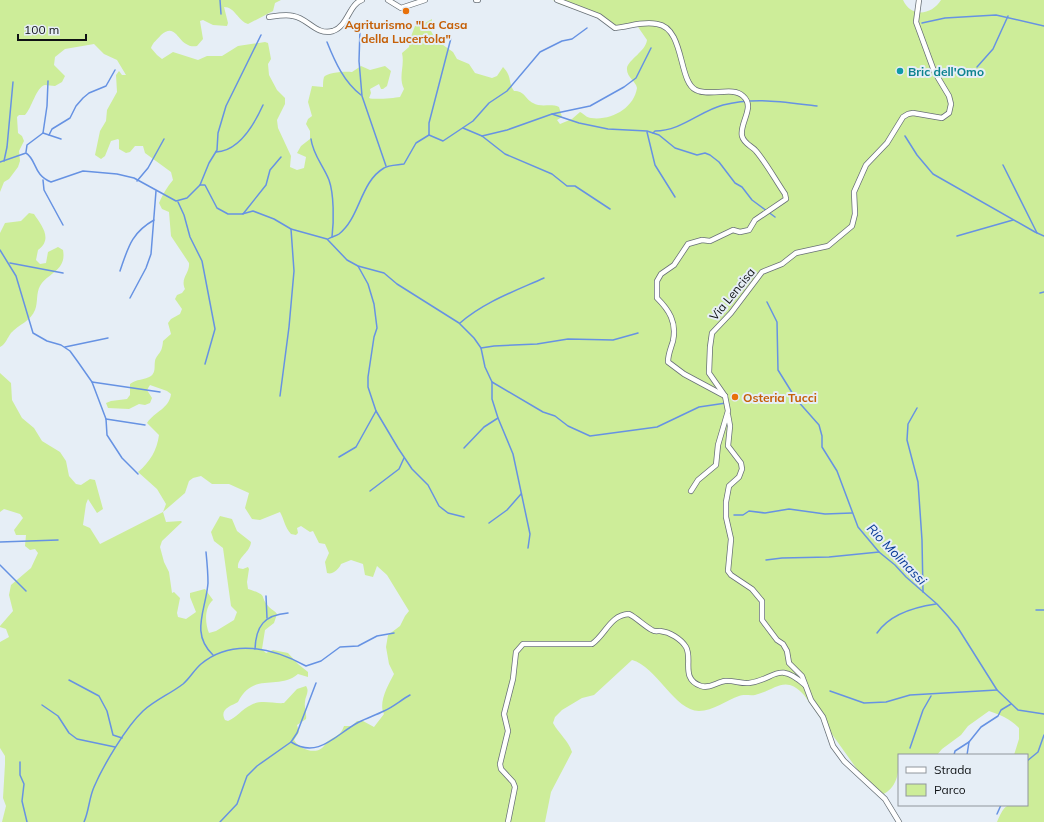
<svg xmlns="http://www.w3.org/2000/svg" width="1044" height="822" viewBox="0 0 1044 822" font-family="Mulish,sans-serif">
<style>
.green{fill:#cded99;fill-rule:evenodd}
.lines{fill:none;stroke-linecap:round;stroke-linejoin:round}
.stream{stroke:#6692e3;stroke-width:1.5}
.minor-casing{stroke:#687077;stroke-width:6}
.minor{stroke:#fff;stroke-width:4.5}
.food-dot{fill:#e8710a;stroke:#e6eef6;stroke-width:1.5}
.culture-dot{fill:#0f9aa8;stroke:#e6eef6;stroke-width:1.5}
.labels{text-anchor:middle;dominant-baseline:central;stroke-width:4;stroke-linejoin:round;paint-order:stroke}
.food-label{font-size:12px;font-weight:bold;fill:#c56008;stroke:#e6eef6}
.culture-label{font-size:12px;font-weight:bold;fill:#0d838f;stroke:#e6eef6;text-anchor:start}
.street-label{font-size:12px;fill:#0f1215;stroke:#e6eef6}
.water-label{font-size:13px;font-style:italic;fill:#083a97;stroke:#e6eef6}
</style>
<rect width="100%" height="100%" fill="#e6eef6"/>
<g class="green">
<path d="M0,0H281L275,3L273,11L248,24C238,21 235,7 224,7L228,23L227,26L213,25L203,20L200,21L203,39L197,46C177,49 178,20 161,35C157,40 153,42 151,48L157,55L162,59L173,52L198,60L207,56H222L238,46L265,42L268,43L271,59L268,64L269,75L277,90L285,98V104L277,120L278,128L291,156L290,167L297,170L304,168L306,157L297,153L301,146L310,139V131L306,124L308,119L312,116L308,102L312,86L323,87C323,84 323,80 324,77C327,72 347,71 352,72L361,66L370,70L385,66L391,71L387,86L383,89H381L379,84L370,89L371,93L369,98C374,100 394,98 400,97L404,89C398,77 405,66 402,53L409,47L410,39L415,26L423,24L432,19L431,31L436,40L453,52L457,59L469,64L475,73L492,78L497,76L503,67C512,76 508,82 514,91C525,91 525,99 533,103C541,108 551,103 559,107L562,117L557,120L560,124L572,119L580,112C584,114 587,118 591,118C611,121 634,108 637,88C636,81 626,77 627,68C628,60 646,51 647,40L638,27L631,26L613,30L600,18L559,4L553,0H903C911,18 932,15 941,0H1044V822H997C1006,802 1006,805 1027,805V755H1014L1019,739V728C1010,719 1001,715 989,711L968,726L961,735L942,749L937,755H899C899,773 898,789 879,796L869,786L804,695C785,674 776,690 755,695C750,696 744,694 739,696C727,700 713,711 699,711C675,711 656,666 632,660L594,695L582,698L562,710L555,717L553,723C559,734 568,740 572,752L551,792L545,822H2L6,806L3,798L5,764V756L0,748V642L9,637L6,629L0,627V626L13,611L9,595L11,585L31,568L38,553L35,549L30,550L25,546L26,535H16L14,530L23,518L20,514L4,509L0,512V373L11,383L12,400L22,418L34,428L42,441L60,452L66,461L69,476L76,484L81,485L90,479L95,480L103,509L97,513L88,499L86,504L83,525L90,528L100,544L163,512L166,504L157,489L138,472C150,462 157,450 159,435L147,423C155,411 169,409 171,394L167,391L150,385L147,390L152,398L150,403L145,405L139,404L129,409L108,408L106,403L111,401L127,399L130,395V384C136,379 145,380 151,376C156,372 154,367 155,361C157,353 162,355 163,341L171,334L168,323L171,319L180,314L182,309L175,299L177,295L182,293L185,289C180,278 190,273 189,263L171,236L169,212L162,209L159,203C163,194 167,187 173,180L171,172L145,153L143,146H135L130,152L126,153L119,149V140L118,139L111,141L105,156L101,159L95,155L100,131L106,121L107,110L117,92L116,75L119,71L122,75H126L117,60L104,54L94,44L65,49L55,57L54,65L65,76L62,82L55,86C52,86 48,85 45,85C36,87 32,108 25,115H19L17,117L18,133L22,136L24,141L19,151L20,161L18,167L9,179L4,182L0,192ZM201,476L212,484H229L249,493L245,508L252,519L260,520L280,512C284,519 285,528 291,534L296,535L298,533L297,528L301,526L310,532L313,531L319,543L325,544L329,553L325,562L327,573C333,575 339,569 341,564L351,560L363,564L365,575L373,577L377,566L387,575L409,611L405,616L400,626L388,635L386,647L389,664L394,674C388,685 378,703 384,714L374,727L363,721H357L352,726H344C341,735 336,736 328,741C325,743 325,746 322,748C314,755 298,748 294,740L299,732L297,725L306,719C307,713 304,708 305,702C305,696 310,692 306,686L297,689L284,703C274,704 261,699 251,705C242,709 236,718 228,721L225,720C219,709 231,706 238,702C254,671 278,691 298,674L308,677V672L298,664L288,653L273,650L266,653L262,649L265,630L274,623L277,614C275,611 272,610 269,607C258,595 270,596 248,589L247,582L249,569L248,567L243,569L238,568C237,557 250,553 251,542L237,531L232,519L220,516L211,532L214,541L223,548L231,606L237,612L234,620L216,631L209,633C205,623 204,608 213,600L205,589L190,593V597L196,612L186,619L178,617L177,613L180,598L174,592L172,593L169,572L164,562L160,547L162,541L182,522L181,521L166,522L163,512L185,493L189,481L193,478Z"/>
<path d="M29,213L34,214C42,226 53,239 38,250L36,260L40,264L46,263L48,252L58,247L63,250C67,271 47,273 40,286C36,293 38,303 35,310C31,321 18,325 11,333C7,338 6,344 0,347V233L5,223L21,221Z"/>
</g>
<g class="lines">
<g class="stream">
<path d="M220,0L221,14"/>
<path d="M922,23L945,18L996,15L1044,26"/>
<path d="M360,29L359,61L362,96L386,166"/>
<path d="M327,42C335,62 344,82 361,95"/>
<path d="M977,67L993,49L1008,16"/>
<path d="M552,114L579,123L608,129L647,131L659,135L675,148L697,155L705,153L710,155L719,162L735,183L742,187L752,200L775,217"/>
<path d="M463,128L482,136L505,154L552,174L567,186H575L610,209"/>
<path d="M647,132L655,165L675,197"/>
<path d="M43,133L47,106L48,81"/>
<path d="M653,133L655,131C681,131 700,111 723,105C754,97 786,102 817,106"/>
<path d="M49,135L52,129L70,118L76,106L83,98L89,93L106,86L115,70"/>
<path d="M429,135V123L451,38"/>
<path d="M482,136L507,130L552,114L590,106L624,87L636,78L651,48"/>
<path d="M905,136L917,155L933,174L1035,232L1044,236"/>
<path d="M311,139C313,155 323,165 329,180C334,194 334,221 332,237"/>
<path d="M26,152L27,145L43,133L61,139"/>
<path d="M216,152C239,151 254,125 263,105"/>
<path d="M4,161L7,147L13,82"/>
<path d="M0,162L26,153C37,160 33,175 51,182L83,171L117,174L134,178L176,201L187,198L200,185H205L217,208L228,214H242L253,211L274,219L291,229L327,239L347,260L358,266L384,273L397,284L459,323L474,338L481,348L485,367L492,382V399L498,418L513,454L530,534L528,548"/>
<path d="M1003,165L1037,233"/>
<path d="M43,180L44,190L63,225"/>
<path d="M137,181L148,168L164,139"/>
<path d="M200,185L209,163L217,150L218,133L226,106L261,35"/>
<path d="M178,202L184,215L190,237L202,261L215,329L205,364"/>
<path d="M243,214L266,185L270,170L281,157"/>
<path d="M957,236L1013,220"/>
<path d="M328,239C331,237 336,236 339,234C360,218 360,182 384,168C388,165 398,165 404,164L416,143L429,135L443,141L473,121L489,103L507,91L540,52L562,41L572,39L587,28"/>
<path d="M0,250L16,276L33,333L47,341L61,345L70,351L78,362L92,382L106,419L107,435L122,458L138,474"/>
<path d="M10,263L63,273"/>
<path d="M358,266L368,284L374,304L377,328L374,337L368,377V387L376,411L398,448L412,469L428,485L439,506L448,513L464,517"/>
<path d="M120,271C128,248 131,233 154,220"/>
<path d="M1040,293L1044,292"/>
<path d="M130,298L146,268L151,254L156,191"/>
<path d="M767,302L777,322L778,370L796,399L819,425L822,436V447L837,471L858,527L879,552L895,565L906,577L937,604L948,616L958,628L997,690L1018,710L1044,714"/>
<path d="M460,323C484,302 515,291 544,278"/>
<path d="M65,347L108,338"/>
<path d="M481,348L494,346L537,344L568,339L613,340L638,333"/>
<path d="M92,382L160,392"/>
<path d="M492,382L543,412L555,416L568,426L590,436L657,427L699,407L726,403"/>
<path d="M280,396L289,327L294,271L291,229"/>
<path d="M917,408L908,424L907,440L918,482L922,540L923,592"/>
<path d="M106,419L145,425"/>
<path d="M464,448L484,427L498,418"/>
<path d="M339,457L356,447L376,411"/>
<path d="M370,491L399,469L404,458"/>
<path d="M734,515H743L749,511L765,513L789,509L825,514L852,513"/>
<path d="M489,523L507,510L521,494"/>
<path d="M0,542L58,540"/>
<path d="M206,552C207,562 208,572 208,583C206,610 190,633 213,655"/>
<path d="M766,560L782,558L829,557L879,552"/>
<path d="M0,565L26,591"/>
<path d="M266,596L267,618"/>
<path d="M1036,610H1044"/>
<path d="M877,633C890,614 915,607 936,604"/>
<path d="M255,649C256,626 264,615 288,613"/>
<path d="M69,680L99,696L107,711L113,735L122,738"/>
<path d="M830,691L864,703L886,702L910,695L997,690"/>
<path d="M42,705L58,716L69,733L77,739L115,747"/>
<path d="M291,742C319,760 337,733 359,722C367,718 376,715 384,711C393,707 401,700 410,695"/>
<path d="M910,748L923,710L931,696"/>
<path d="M954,755L955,751L969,742L981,727L998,716L1001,710L1011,704"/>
<path d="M967,755L969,742"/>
<path d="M1027,761L1038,752L1044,735"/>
<path d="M20,762V775L24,784L22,801L27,822"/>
<path d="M997,814L1001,805"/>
<path d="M84,822C89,811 89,798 94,787C103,766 126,727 143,711C155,700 170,694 183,684C190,678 194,670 201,664C232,638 273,648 306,666L321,661L340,647L358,646L377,636L394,633"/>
<path d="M220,822L237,804L247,776L257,766L291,742L297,733L316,683"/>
</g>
<defs>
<g id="minor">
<path d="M388,0L401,8L425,0"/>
<path d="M476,0H478"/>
<path d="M557,0L599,16L615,28C629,27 641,21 657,24C685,28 678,82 696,90C710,97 733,86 743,96C756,107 739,123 742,136C744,144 752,146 756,151C767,164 776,181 785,194L786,199L755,220L749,230L740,232L733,230L710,241L702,240L688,244L674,265L661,274L657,281V298C669,310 677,322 673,341C671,348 668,354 668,362L684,374L725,396"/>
<path d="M269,17C276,16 286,14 293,16C308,18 316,36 333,31C348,26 349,4 362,0"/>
<path d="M728,415L730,426L728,446L741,463L742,469L739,477L729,486L726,502V517L731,539L728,571L731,575L752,589L762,601V620L777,640L783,644L787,651L789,663L802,676L811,700L823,717L833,746L844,761L885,799L899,822"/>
<path d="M691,491L698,480L716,465L718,445L728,411L725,396L709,373L710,347L712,333L731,313L762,272L782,264L796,253L828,246L852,226L855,214L854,192L866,165L887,143L903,117L908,114L913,113L942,118L949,113L951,104L949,96L934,71L916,22L919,0"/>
<path d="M508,822L515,787L513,782L501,769L500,764L508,731L504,714L513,679L516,652L523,644H592C606,634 610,615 629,614C637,618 643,625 652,630C655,632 657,631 660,631C670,632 681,639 686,647C693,659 680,679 701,686C710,689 717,682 725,681C733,680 741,684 749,683C775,680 777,660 805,685"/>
</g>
</defs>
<use href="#minor" class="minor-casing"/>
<use href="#minor" class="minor"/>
</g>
<g class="food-dot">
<circle cx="406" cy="11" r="4"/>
<circle cx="735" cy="397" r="4"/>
</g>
<circle class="culture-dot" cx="900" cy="71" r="4"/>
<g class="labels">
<g class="food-label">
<text x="406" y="24">Agriturismo "La Casa<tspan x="406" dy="14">della Lucertola"</tspan></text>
<text x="743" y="397" text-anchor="start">Osteria Tucci</text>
</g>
<g class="culture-label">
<text x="908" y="71">Bric dell'Omo</text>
</g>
<g class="street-label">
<text transform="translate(732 294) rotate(-51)">Via Lencisa</text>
</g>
<g class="water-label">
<text transform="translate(897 554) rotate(46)">Rio Molinassi</text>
</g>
</g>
<rect x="898" y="754" width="130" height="52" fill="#e6eef6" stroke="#90969c"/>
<rect x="906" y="767" width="20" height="6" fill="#ffffff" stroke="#90969c"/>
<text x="934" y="774" font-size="12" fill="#0f1215">Strada</text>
<rect x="906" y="784" width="20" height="12" fill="#cded99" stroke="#90969c"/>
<text x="934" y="794" font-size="12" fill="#0f1215">Parco</text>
<path d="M18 34v6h68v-6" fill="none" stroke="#0f1215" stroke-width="2"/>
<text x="24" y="34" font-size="12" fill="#0f1215" stroke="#e6eef6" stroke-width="3" paint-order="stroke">100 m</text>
</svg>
